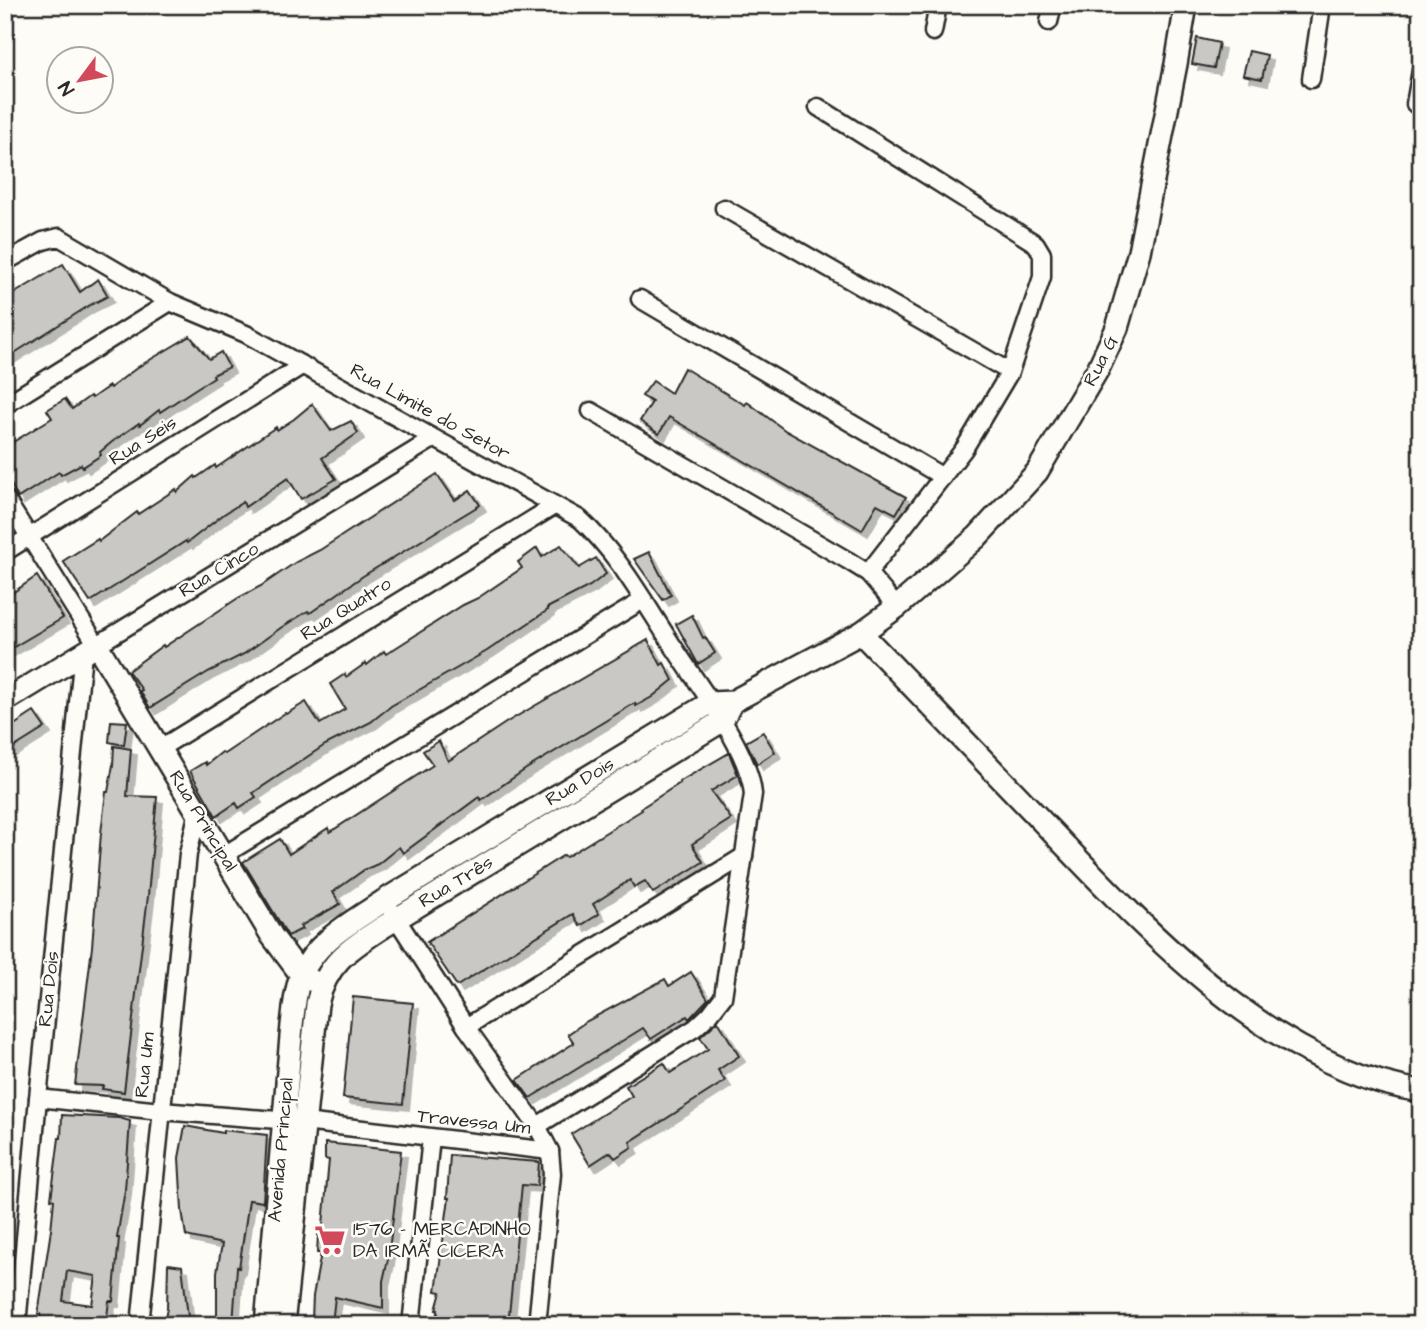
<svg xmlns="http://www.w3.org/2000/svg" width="1426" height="1330" viewBox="0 0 1426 1330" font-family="'Architects Daughter',sans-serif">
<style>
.building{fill:#c9c8c4;stroke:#2b2b2b;stroke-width:2;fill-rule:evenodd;filter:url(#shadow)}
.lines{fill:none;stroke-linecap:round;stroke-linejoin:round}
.street-casing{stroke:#2b2b2b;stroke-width:21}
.secondary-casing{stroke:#2b2b2b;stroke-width:26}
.street{stroke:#fdfcf7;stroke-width:16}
.secondary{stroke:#fdfcf7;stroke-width:21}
.labels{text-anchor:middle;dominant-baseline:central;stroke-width:5;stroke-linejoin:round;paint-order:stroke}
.street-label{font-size:19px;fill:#2b2b2b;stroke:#fdfcf7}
.poi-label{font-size:19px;fill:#2b2b2b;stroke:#fdfcf7;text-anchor:start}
</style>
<defs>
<filter id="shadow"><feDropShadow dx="6" dy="6" stdDeviation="0" flood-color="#0004"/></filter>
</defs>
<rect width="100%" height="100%" fill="#fdfcf7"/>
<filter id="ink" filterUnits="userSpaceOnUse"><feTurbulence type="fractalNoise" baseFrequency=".0143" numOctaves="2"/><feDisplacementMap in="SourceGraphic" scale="14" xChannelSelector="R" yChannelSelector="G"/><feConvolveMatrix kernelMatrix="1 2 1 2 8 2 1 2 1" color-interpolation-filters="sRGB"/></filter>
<g filter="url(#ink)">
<g class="building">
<path d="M1197,38L1219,43L1214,68L1192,64Z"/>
<path d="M1249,51L1267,55L1262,79L1243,75Z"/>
<path d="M63,264L80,292L98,279L108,296L90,305L5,359V299Z"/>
<path d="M190,336L209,359L221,352L229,367L213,375L214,377L192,391L160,412L159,410L140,425L139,423L112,442L100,452L101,455L83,467L81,464L61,475L59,472L18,498L5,473V447L52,418L47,410L65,399L72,409L90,396L92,398L109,386L110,388L138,367Z"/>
<path d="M684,368L745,405L747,402L786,431L906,497L896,514L877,504L862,530L669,417L659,434L640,421L652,402L642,396L653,381L671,393Z"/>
<path d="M312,404L331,431L351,421L358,433L322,458L336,479L301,499L288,478L245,507L243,502L224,514L187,543L186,541L90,602L63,561L98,539L99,541L137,512L138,514L176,489L177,492L195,476L196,478L215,465L216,468L276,427L277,430L294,419Z"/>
<path d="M437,474L455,500L470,490L480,505L363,576L310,613L308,611L282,627L244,654L208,672L150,708L140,691L142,690L128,671L163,645L164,647L238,598L261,586L296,562L320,550Z"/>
<path d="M561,545L579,568L596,558L606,574L590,586L547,608L548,610L487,651L391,706L371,722L325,745L253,793L256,797L239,808L236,803L216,816L190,771L205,762L206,765L222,752L224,754L285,713L286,714L306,702L320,724L345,709L330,684L345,674L346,677L366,663L367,665L384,651L386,654L463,605L478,598L522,568L518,562L537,548L542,557Z"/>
<path d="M649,552L671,595L663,600L634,559Z"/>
<path d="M37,576L63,618L5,652V629L12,625L5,614V598Z"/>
<path d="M692,615L703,638L705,637L715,653L698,664L676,624Z"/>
<path d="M648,640L661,665L664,663L673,680L652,697L636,706L635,703L526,769L481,800L479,797L403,853L399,847L378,864L364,870L333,892L340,904L300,926L302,929L288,936L243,862L280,839L289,854L328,828L330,832L433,765L423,751L439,741L448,761L507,722Z"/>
<path d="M34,712L45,728L5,753V731Z"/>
<path d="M111,721L127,722L124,745L109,742Z"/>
<path d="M763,732L775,752L757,764L746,742Z"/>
<path d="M114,746L131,749L127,796L157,797L148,896L124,1092L102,1089L103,1086L75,1085L92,947L101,833L106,792H108L113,765Z"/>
<path d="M729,753L738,775L711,791L731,819L692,844L703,862L653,893L645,881L634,887L630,880L593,904L599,914L580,926L573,914L457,986L427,942L564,855L566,857L642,810L641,808L680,783L679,782Z"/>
<path d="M691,972L708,999L689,1019L687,1016L651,1039L643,1028L530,1098L517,1080L574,1043L568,1034L587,1021L665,979L669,986Z"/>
<path d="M353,997L413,1003L403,1104L343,1098Z"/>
<path d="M718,1021L739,1056L718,1070L725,1081L630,1142L632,1147L615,1158L610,1152L590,1165L571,1134L632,1096L626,1086L664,1063L670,1073L708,1049L700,1037Z"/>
<path d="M62,1115L119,1118L130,1121L125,1190L117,1238H119L113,1301H109L106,1325H39L41,1314H38L51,1230L54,1200L51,1199L59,1138H61ZM67,1271L96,1276L92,1305L63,1301Z"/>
<path d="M185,1126L223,1133V1130L267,1135L263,1202L249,1200L239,1268L237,1267L233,1325H217V1272L222,1244L186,1236L182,1210L179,1158Z"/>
<path d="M325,1143L401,1151L388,1259L383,1281V1308L335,1297L332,1324L312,1320L313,1296L321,1253H317L318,1235L322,1236L329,1160L325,1159Z"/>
<path d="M450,1155L539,1162L537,1186L522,1185L508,1325H437L438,1310H436L441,1292L436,1291L449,1198H447Z"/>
<path d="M168,1264L182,1266L189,1325H163L167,1309Z"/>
</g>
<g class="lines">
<defs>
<g id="street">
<path d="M1049,22L1053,5"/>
<path d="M933,32L938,5"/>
<path d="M1311,79L1322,5"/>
<path d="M1415,104L1421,71"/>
<path d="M818,107L1036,244L1042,254V277L1010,372L964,449L868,573"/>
<path d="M724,208L1010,372"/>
<path d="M5,262L43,241L59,237L170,302L246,334L580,519C620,556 645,604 675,649C700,688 749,749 753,794L723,997L710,1014L695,1028L537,1126"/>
<path d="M640,299L943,477"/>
<path d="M5,405L170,302"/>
<path d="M591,411L847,560L868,573L897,607"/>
<path d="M5,498L97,645L433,439"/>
<path d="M5,552L303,365"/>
<path d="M159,749L554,506"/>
<path d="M224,855L643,600"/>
<path d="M391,910L466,1027L537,1126L550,1151L552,1174L537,1325"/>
<path d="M466,1027L744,856"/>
<path d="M38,1098L161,1111L304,1122L550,1151"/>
<path d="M17,1325L38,1098L83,653"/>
<path d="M140,1325L188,854L198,811"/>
<path d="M411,1325L431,1138"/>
</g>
<g id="secondary">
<path d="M861,633C919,693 977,753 1035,814C1135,919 1270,1069 1421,1091"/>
<path d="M5,701L97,645L272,936L302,976L313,981"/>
<path d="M266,1325L292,1025C294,1009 295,991 301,976C316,940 354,921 385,900L710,703L732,702L861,633L897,607L977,537L1037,472L1098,369L1117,328L1139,252L1176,64L1186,5"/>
<path d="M283,1325L317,1004C326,963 349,949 383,927L722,721L732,702"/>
</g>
</defs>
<use href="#street" class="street-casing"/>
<use href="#secondary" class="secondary-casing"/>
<use href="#street" class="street"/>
<use href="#secondary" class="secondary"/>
</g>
</g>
<defs>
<symbol id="supermarket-bare" viewBox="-9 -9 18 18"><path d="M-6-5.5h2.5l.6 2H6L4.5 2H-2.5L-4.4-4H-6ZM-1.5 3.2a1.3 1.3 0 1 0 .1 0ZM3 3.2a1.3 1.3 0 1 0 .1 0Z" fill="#d1495b" stroke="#fdfcf7" stroke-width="2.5" paint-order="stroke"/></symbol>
</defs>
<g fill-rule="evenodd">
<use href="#supermarket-bare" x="308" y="1218" width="44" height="44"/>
</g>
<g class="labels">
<g class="street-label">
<text transform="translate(1101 361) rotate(-63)">Rua G</text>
<text transform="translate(430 412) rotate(29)">Rua Limite do Setor</text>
<text transform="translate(143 441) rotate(-32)">Rua Seis</text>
<text transform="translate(219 570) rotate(-31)">Rua Cinco</text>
<text transform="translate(346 609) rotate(-32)">Rua Quatro</text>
<text transform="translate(580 782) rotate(-31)">Rua Dois</text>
<text transform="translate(203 821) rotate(59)">Rua Principal</text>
<text transform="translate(456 882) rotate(-31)">Rua Três</text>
<text transform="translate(49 989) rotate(-84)">Rua Dois</text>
<text transform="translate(145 1065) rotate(-84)">Rua Um</text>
<text transform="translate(474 1122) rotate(6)">Travessa Um</text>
<text transform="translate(281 1150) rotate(-85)">Avenida Principal</text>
</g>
<g class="poi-label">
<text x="353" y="1229">1576 - MERCADINHO<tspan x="353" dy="22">DA IRMÃ CICERA</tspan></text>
</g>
</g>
<rect width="1426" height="1330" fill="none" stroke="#fdfcf7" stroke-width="28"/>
<rect x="14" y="14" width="1398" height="1302" fill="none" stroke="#2b2b2b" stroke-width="2.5" filter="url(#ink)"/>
<g transform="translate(80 80) rotate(238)"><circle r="33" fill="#fdfcf7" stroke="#a9a8a5" stroke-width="2"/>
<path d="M0-5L12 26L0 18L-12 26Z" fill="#d1495b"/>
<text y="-10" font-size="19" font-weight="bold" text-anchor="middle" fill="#2b2b2b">N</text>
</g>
</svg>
